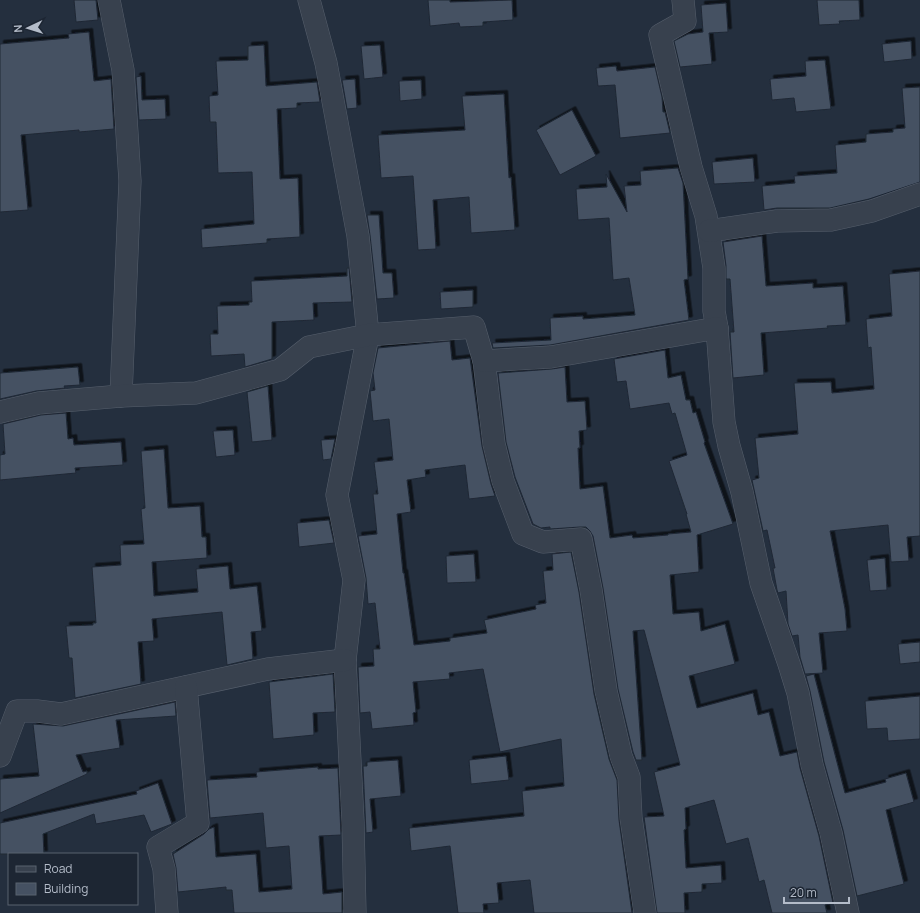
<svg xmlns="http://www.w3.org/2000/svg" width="920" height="913" viewBox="0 0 920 913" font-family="Manrope,sans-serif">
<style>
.building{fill:#455162;stroke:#1f2835;filter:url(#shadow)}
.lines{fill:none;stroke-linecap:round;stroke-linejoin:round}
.minor-casing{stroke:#565f6c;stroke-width:23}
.minor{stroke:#38414e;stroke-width:22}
</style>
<defs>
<filter id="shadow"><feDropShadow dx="3.5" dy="-3.5" stdDeviation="0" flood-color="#0009"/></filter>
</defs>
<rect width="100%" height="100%" fill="#242f3e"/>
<g class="building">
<path d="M74,0H96L98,20L76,22Z"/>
<path d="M428,0H450V2L512,0L513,20L483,22V26L460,27L459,23L430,26Z"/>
<path d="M817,0H859L860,20L839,21L840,24L819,25Z"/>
<path d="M726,3L728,32L709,33L712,64L680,67L674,41L688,34L703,32L701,5Z"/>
<path d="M89,32L94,81L111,79L114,129L79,132V130L21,135L28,210L0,212V44L69,38L68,34Z"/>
<path d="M911,41L912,59L884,62L882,44Z"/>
<path d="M264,45L266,86L317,82L320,102L297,103V108L277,109L280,179L298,178L300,237L267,239V243L202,248L201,229L254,224L252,172L218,173L216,122H210L209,96L218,95L216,61L248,60V46Z"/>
<path d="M380,45L383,77L364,79L361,46Z"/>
<path d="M825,60L831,109L796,112L794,98L772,100L770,79L806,76L805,61Z"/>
<path d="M616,66L617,71L655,67L662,97L663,112H665L670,133L620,138L615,85L598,86L596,68Z"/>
<path d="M141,76L142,100L165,99L166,119L139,120L136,77Z"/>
<path d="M355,79L357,108L347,109L342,80Z"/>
<path d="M421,80L422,99L400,101L399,81Z"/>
<path d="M920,87V182L869,199L830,208H777L764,210L762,186L795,183L794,176L837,173L835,145L866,142V134L893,132V129L905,128L902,88Z"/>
<path d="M504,94L509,178L511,177L515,230L471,233L469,197L433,200L436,249L418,250L413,176L381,178L378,135L465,130L462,96Z"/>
<path d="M572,110L596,156L560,175L536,130Z"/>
<path d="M753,158L755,182L714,184L712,162Z"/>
<path d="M678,168L683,183L688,279L684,280L689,320L550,345L493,348L492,343L551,340L550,318L583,316V319L635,315L629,278L613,280L609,218L578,220L576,189L607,187L606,174L627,212L624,186L641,185L640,171Z"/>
<path d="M367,215H379L383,273H392L394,298L377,299L370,235Z"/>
<path d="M762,236L766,286L813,283V288L843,286L846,325L827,326L828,328L761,333L764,375L733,378L730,332H734L730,279H726V266L723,242Z"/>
<path d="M347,268H349L352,302L313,303L314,320L272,322V359L245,367L244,354L211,356L210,334H218L217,306L249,305V302H252L251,281L347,276Z"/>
<path d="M920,271V536L907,537L909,561L891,562L888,525L830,531L845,609L847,631L819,633L823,673L805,674L800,657L798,635L792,636L788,624L786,591L778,593L777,590L773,568H775L767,530L763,531L752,480L759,478L755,438L798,434L794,383L831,382L832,393L874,389L871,347L868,348L866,319L892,316L889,274Z"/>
<path d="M473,290V307L441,309L440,292Z"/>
<path d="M450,341L452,360L470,358L482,446L491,484L495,496L469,499L465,465L425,470L426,477L407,480L411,512L397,514L403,573H404L414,645L450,641V638L487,633L484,620L536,609L535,605L546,603L543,571L553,570L552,554L571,552L579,592L594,694L609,759L617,780L619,820L632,913H534L530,880L497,883L499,903L483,904L484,913H458L450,846L411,851L409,828L524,816L522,791L564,786L561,739L500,752L483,669L449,673L450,679L413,682L416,712L413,713L414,725L372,729L370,712L360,713L358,667L374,666L373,649H380L375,603L368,604L366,578L358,536L377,534L373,494H378L374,462L393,460L389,419L373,421L370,391L375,390L373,373L378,348Z"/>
<path d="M665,350L668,378L681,375L686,400H690L693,413L696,412L705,442L704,443L733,524L697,535L699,572L670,575L673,614L699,612L701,631L725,624L735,664L689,676L697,708L753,693L758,715L769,712L780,756L797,752L800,768L819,836L833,903L825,905L827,913H772L764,880L759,882L748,838L726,844L714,800L685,808L686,829L684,830L686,868L721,865L722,883L702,884V892L684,893L685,913H657L644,817L664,816L654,772L680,765L644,630L633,631L642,760H636L633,752L618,689L603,588L593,536L590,531L586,527H580L550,529V527L541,528L533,524L515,477L506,442L498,373L552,369L565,367L567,402L585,401L587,430L579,431L580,448H578L580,489L603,486L610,538L632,535L633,538L668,535V534L691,532L686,514H687L669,461L687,455L675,413L672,414L669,403L630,409L626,381L617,382L614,359Z"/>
<path d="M78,367L80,385L64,386L65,388L36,391L0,399V373Z"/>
<path d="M268,386L272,440L252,442L247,392Z"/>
<path d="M66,413L68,439L73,438L74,445L121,442L123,465L75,468L76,473L0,480V455L5,454L3,424L41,415Z"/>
<path d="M233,430L235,455L216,457L213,431Z"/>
<path d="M335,439L331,459L323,460L321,440Z"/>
<path d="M164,449L168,508L200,506L202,537H206L207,558L152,562L154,596L198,592L196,569L228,566L230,589L257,586L262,631L251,632L253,659L227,665L222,612L152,619L154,641L138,642L141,684L75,698L72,658H69L66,626L93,625V623H96L92,567L121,565L120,545L144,544L141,509L145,508L141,451Z"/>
<path d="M329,520L334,543L299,547L297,523Z"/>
<path d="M474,554L476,582L447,583L446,556Z"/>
<path d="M885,558L887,590L870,591L867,560Z"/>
<path d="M920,642V662L900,664L898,644Z"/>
<path d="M333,674L335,712L313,713L314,735L273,739L269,682Z"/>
<path d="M814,674L845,793L886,782L885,779L906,773L914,802L886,810L904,884L857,896L843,830L824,762L810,691L806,676Z"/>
<path d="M920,696V739L888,741L887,728L867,729L865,701Z"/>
<path d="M175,702L176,716L116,720L120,748L76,755L83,772L87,771V774L0,813V779L39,776L33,724L63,726Z"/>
<path d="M506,756L509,780L471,784L469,760Z"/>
<path d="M398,760L401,796L370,799L373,832L366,833L363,766H367V762Z"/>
<path d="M318,767V769L338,768L341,835L319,836L323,894L342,892V913H234L232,890H226V887L178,892L176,868L173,854L204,834L209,829L214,827L216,857L256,854L259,892L292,889L289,846L266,848L263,813L210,818L207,780L257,777L256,772Z"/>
<path d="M158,783L172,824L151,832L144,815L96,824L94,814L43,834L44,854H0V823L137,794L136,791Z"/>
</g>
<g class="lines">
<defs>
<g id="minor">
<path d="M109,0L123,70L130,181L121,396"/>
<path d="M309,0L326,63L358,236L368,335L337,495L354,580L345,660L353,822L355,913"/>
<path d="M683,0L685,21L660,35L691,167L706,216L714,268V311L717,328"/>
<path d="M709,231L777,221L831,220L872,211L920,194"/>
<path d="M484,361L494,444L503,481L523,534L543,542L581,539L591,590L606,691L621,756L629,777L631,818L645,913"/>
<path d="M0,412L39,403L121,396L196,393L280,370L309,347L368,335L474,327L484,361L551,357L717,328L724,422L729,446L742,492L761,583L789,664L798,693L812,765L831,833L848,913"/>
<path d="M0,756L17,711H37L61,714L268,669L345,660"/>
<path d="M167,913L164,869L158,847L198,823L186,687"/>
</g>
</defs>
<use href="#minor" class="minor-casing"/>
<use href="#minor" class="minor"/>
</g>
<rect x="8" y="853" width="130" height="52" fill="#1d2633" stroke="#59626f"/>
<rect x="16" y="866" width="20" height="6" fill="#38414e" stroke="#59626f"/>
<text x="44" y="873" font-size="12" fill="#b4bcc9">Road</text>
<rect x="16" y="883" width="20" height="12" fill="#455162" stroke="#59626f"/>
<text x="44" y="893" font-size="12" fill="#b4bcc9">Building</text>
<g transform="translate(28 28) rotate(266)" stroke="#1d2633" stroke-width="3" paint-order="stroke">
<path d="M0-3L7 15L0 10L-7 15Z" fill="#b4bcc9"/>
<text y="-6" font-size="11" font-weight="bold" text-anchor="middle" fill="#b4bcc9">N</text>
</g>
<path d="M784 897v6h65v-6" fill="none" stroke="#b4bcc9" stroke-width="2"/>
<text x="790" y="897" font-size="12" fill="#b4bcc9" stroke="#1d2633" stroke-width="3" paint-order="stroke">20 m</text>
</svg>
